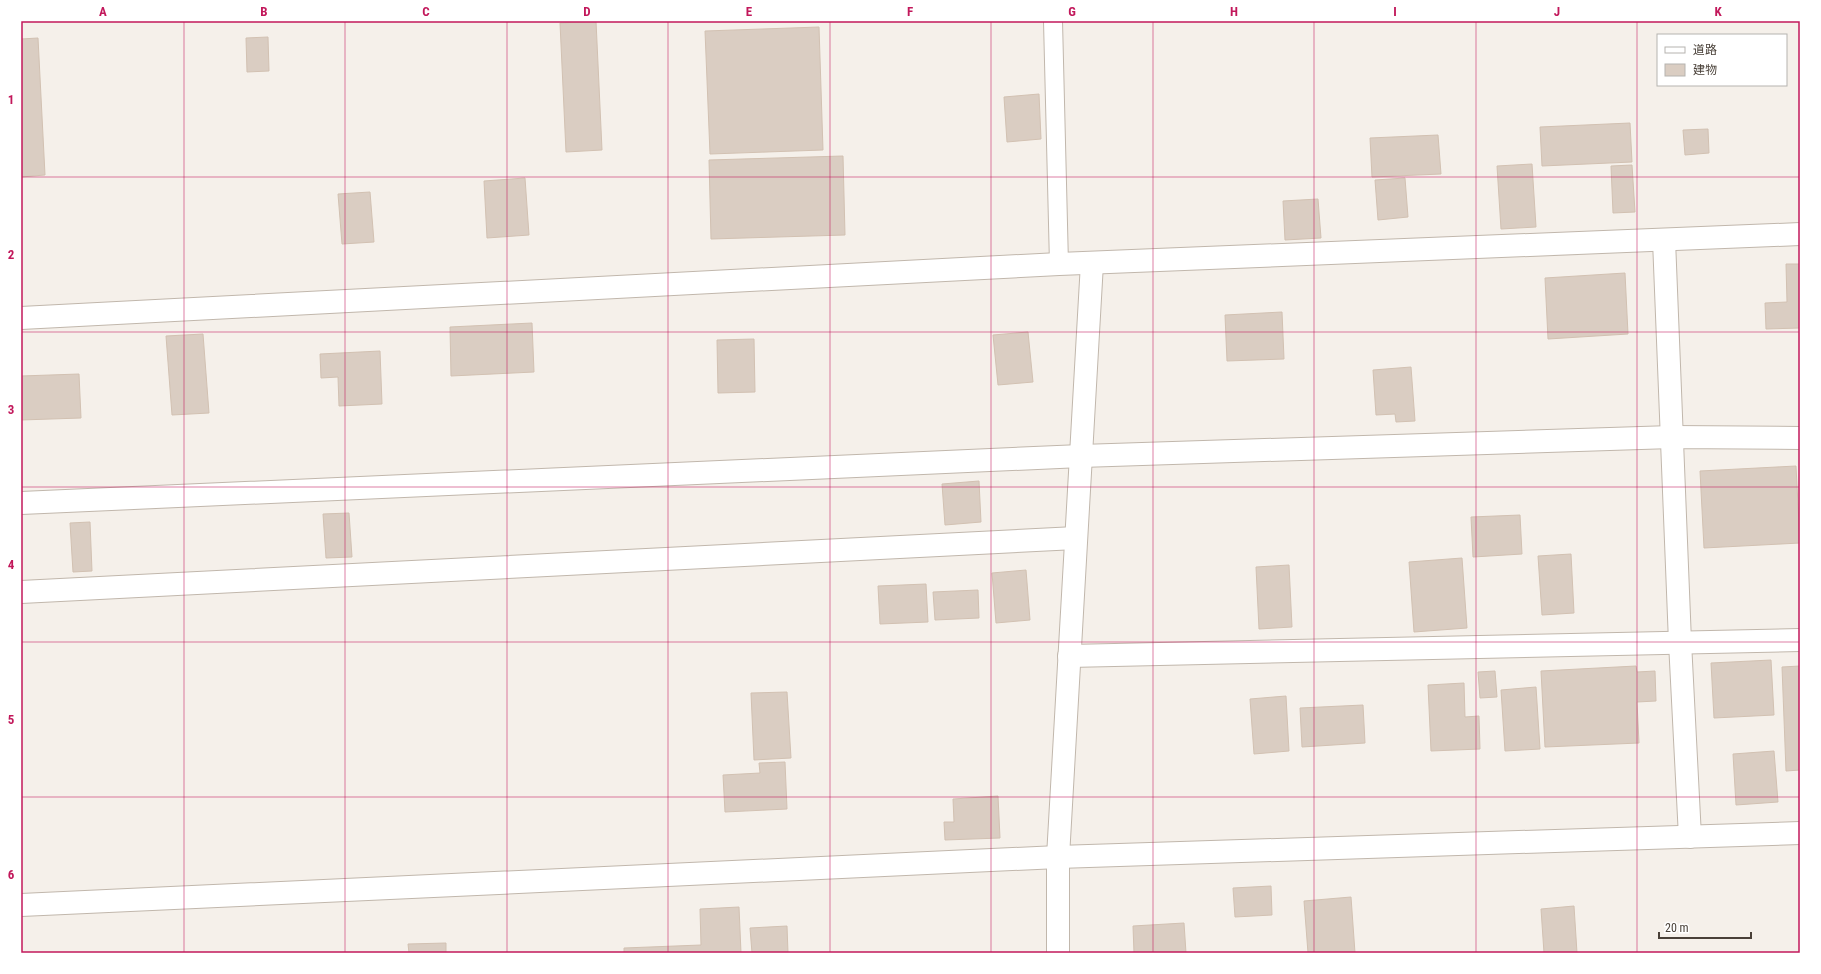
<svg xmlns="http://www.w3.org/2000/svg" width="1821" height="974" viewBox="0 0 1821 974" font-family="'Roboto Condensed','Noto Sans JP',sans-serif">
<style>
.building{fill:#dacdc2;stroke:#d2c1b2}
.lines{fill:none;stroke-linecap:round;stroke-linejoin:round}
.lane-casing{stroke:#c1b7ac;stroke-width:20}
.street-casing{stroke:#c1b7ac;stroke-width:24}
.lane{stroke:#fff;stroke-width:18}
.street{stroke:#fff;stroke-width:22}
.grid{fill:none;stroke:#c2185b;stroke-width:1;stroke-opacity:0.55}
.neatline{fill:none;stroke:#c2185b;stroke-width:1.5}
.grid-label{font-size:13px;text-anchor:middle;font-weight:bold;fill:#c2185b}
</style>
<rect width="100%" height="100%" fill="#f5f0ea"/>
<g class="building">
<path d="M596,21L602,150L566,152L560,23Z"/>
<path d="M819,27L823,150L710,154L705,31Z"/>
<path d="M268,37L269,71L247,72L246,38Z"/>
<path d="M38,38L45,175L21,177V39Z"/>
<path d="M1039,94L1041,139L1007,142L1004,97Z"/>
<path d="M1630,123L1632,162L1542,166L1540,127Z"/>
<path d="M1708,129L1709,153L1685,155L1683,130Z"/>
<path d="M1438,135L1441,174L1372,177L1370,138Z"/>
<path d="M843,156L845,235L711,239L709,160Z"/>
<path d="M1532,164L1536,227L1501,229L1497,166Z"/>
<path d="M1632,165L1635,212L1613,213L1611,166Z"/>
<path d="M525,178L529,235L487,238L484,181Z"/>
<path d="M1405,178L1408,217L1378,220L1375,180Z"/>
<path d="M370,192L374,242L342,244L338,194Z"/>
<path d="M1318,199L1321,238L1285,240L1283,201Z"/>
<path d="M1786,264H1800V328L1766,329L1765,303L1787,302Z"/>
<path d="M1625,273L1628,334L1548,339L1545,278Z"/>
<path d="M1282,312L1284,359L1227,361L1225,315Z"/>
<path d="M532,323L534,372L451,376L450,327Z"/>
<path d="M1028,332L1033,382L998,385L993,335Z"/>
<path d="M203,334L209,413L172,415L166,336Z"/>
<path d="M754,339L755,392L718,393L717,340Z"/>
<path d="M380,351L382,404L339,406L338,377L321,378L320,354Z"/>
<path d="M1411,367L1415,421L1396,422L1395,414L1376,415L1373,370Z"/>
<path d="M79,374L81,418L21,420V376Z"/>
<path d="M1796,466L1800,543L1704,548L1700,471Z"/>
<path d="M979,481L981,522L945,525L942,484Z"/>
<path d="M349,513L352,557L326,558L323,514Z"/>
<path d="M1520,515L1522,554L1473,557L1471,517Z"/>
<path d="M90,522L92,571L73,572L70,523Z"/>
<path d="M1571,554L1574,613L1542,615L1538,556Z"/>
<path d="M1462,558L1467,628L1414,632L1409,562Z"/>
<path d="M1289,565L1292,627L1259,629L1256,567Z"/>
<path d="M1026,570L1030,620L996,623L992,573Z"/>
<path d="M926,584L928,622L880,624L878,586Z"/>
<path d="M978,590L979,618L935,620L933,592Z"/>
<path d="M1771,660L1774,715L1714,718L1711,663Z"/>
<path d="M1636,666L1637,672L1655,671L1656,701L1637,702L1639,743L1545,747L1541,671Z"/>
<path d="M1800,666V770L1786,771L1782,667Z"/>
<path d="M1495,671L1497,697L1480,698L1478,672Z"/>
<path d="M1464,683L1465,717L1479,716L1480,749L1431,751L1428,685Z"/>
<path d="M1536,687L1540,749L1505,751L1501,690Z"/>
<path d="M787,692L791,758L754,760L751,693Z"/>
<path d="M1286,696L1289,751L1254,754L1250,699Z"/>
<path d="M1363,705L1365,743L1302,747L1300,708Z"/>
<path d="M1774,751L1778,802L1736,805L1733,754Z"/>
<path d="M785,762L787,809L725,812L723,775L760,773L759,763Z"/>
<path d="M998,796L1000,838L945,840L944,822H954L953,799Z"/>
<path d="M1271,886L1272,915L1235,917L1233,888Z"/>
<path d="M1351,897L1355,953H1308L1304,901Z"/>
<path d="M1574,906L1577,953H1544L1541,909Z"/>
<path d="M739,907L741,953H624V948L701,945L700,909Z"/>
<path d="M1184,923L1186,953H1134L1133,926Z"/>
<path d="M787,926L788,953H752L750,928Z"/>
<path d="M446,943V953H409L408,944Z"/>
</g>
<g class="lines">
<defs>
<path id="lane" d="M1053,21L1059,264"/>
<g id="street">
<path d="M1664,240L1680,642L1690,837"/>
<path d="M21,318L1059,264L1800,234"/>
<path d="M21,503L1081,456L1672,437L1800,438"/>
<path d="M21,592L1076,538"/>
<path d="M1069,656L1800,640"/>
<path d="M21,905L1058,857L1800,833"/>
<path d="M1058,953V857L1092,263"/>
</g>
</defs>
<use href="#lane" class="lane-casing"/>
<use href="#street" class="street-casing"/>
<use href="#lane" class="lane"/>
<use href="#street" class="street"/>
</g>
<path class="grid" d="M184,21V953M345,21V953M507,21V953M668,21V953M830,21V953M991,21V953M1153,21V953M1314,21V953M1476,21V953M1637,21V953M21,177H1800M21,332H1800M21,487H1800M21,642H1800M21,797H1800"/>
<rect width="1821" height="974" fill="none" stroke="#ffffff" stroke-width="44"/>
<rect x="1657" y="34" width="130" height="52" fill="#ffffff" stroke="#b6b3af"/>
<rect x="1665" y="47" width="20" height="6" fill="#ffffff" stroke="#b6b3af"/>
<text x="1693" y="54" font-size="12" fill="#494038">道路</text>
<rect x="1665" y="64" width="20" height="12" fill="#dacdc2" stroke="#b6b3af"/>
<text x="1693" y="74" font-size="12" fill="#494038">建物</text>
<path d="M1659 932v6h92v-6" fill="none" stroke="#494038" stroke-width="2"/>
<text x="1665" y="932" font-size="12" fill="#494038" stroke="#ffffff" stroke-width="3" paint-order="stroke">20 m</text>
<rect x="22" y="22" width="1777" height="930" class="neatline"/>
<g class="grid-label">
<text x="103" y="16">A</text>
<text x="264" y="16">B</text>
<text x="426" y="16">C</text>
<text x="587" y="16">D</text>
<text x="749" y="16">E</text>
<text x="910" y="16">F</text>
<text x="1072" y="16">G</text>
<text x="1234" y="16">H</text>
<text x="1395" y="16">I</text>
<text x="1557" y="16">J</text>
<text x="1718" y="16">K</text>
<text x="11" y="104">1</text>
<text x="11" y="259">2</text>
<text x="11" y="414">3</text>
<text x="11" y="569">4</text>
<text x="11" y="724">5</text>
<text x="11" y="879">6</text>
</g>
</svg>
